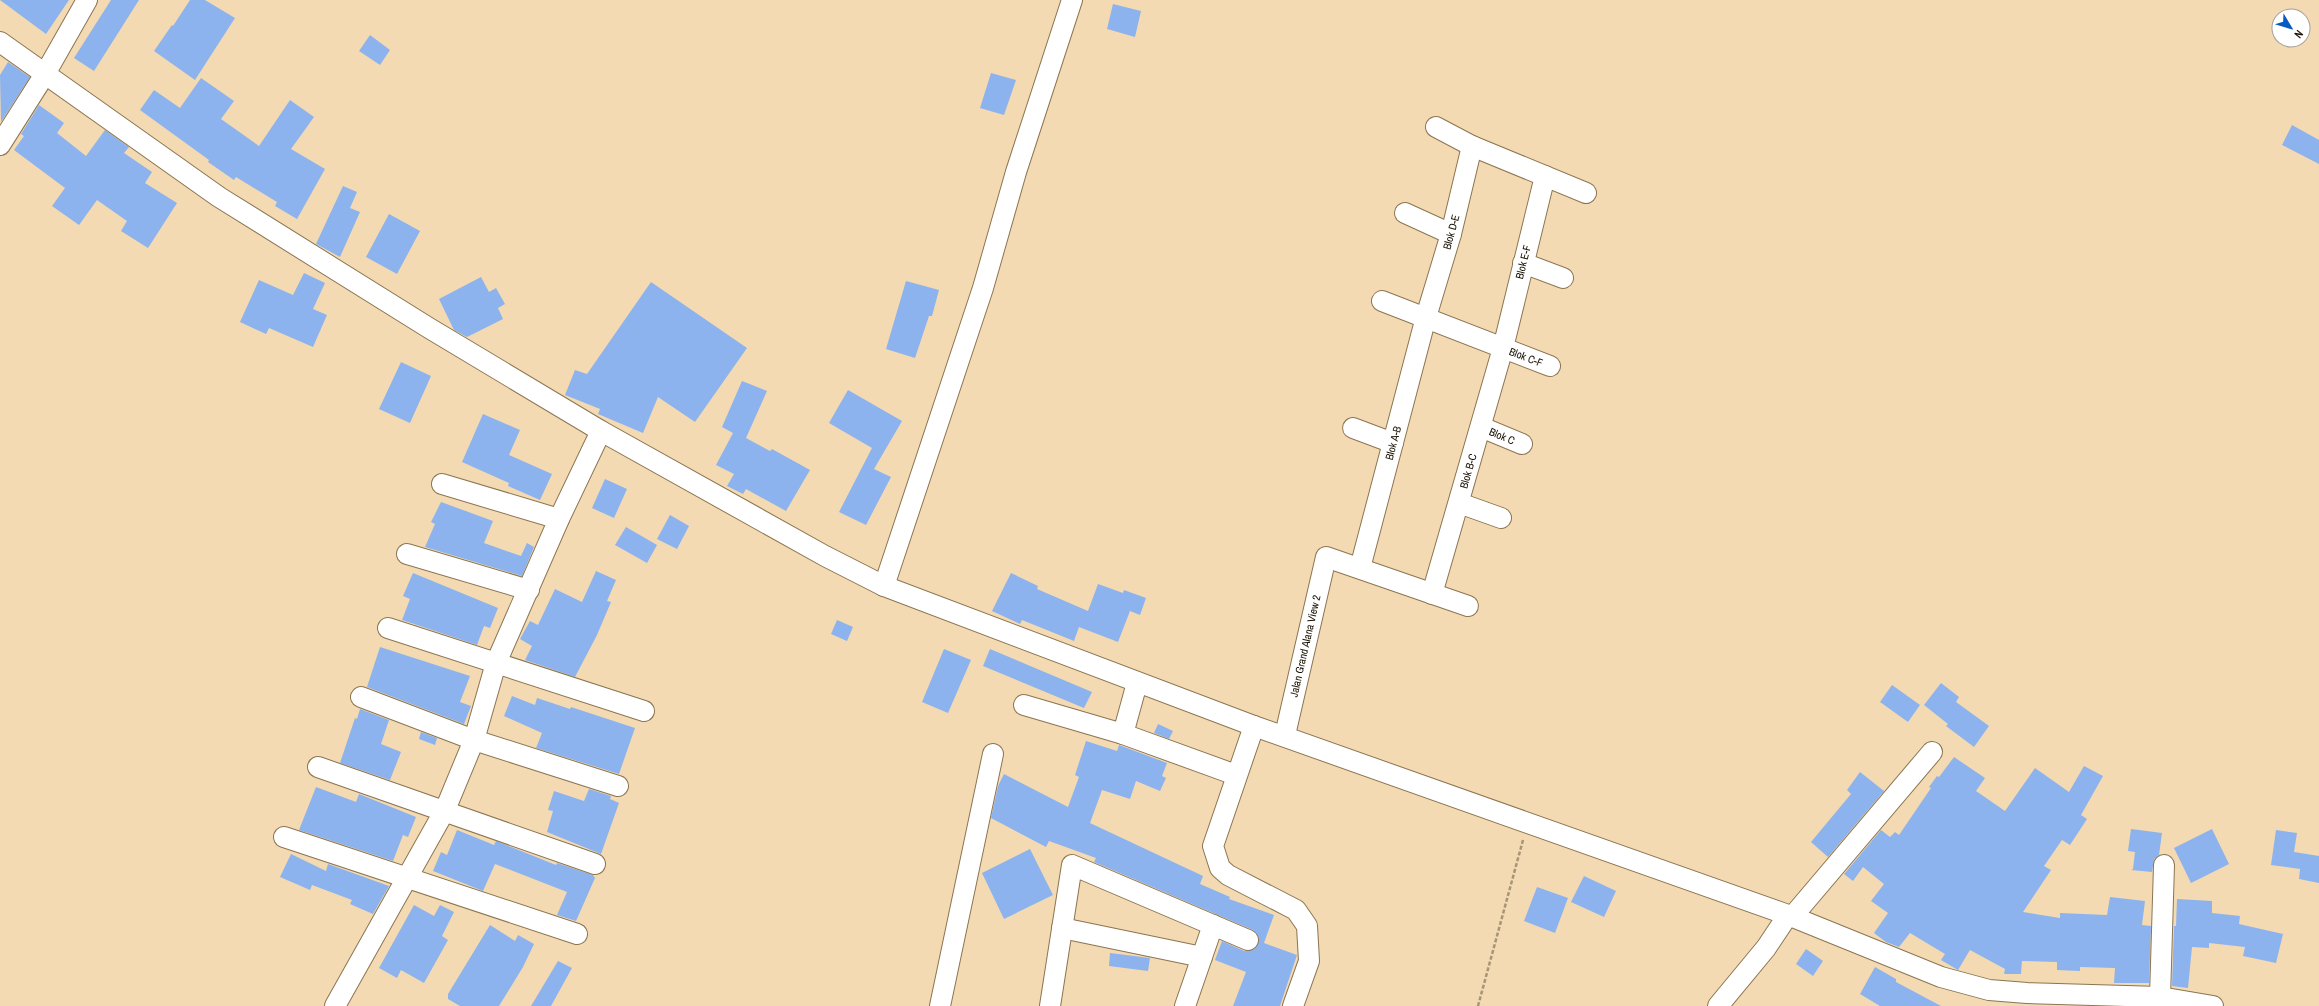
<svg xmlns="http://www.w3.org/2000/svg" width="2319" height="1006" viewBox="0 0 2319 1006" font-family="'Archivo Narrow',sans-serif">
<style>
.building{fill:#8cb3ed}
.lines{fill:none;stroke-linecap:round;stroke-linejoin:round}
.minor-casing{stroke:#8b7551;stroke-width:22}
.path{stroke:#a89577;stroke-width:2.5;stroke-dasharray:4 2;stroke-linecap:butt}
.minor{stroke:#fff;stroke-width:20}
.labels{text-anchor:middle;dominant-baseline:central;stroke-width:3.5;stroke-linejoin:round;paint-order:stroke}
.street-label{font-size:11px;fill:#191104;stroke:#fff}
</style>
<rect width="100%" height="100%" fill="#f3dab3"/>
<g class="building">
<path d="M0,0H69L46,34Z"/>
<path d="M111,0H139L94,71L74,58Z"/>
<path d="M190,0H205L235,18L195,80L154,51L172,25L173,26Z"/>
<path d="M1113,4L1141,11L1135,37L1107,29Z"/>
<path d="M370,35L390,50L380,65L359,51Z"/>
<path d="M8,62L30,77L1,122L0,75Z"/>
<path d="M991,73L1016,80L1004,115L980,108Z"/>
<path d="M201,78L234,101L221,119L259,146L290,100L314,117L291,149L325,169L297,219L275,206L277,202L236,177L234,180L208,162L209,160L140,110L154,90L180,108Z"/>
<path d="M39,105L64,123L57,133L86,156L105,130L129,147L124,153L152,172L145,183L177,203L148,248L121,231L127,221L97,200L79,225L52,206L65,188L14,150L24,136L21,134Z"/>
<path d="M2292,125L2319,140V164L2282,145Z"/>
<path d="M343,186L357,192L350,208L360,212L340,257L316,244Z"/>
<path d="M389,214L420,231L397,274L366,257Z"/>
<path d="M304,273L325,283L313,309L327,315L313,347L269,328L266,334L240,322L259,280L293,295Z"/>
<path d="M481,277L489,292L496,288L505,304L498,308L503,319L467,337L454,330L439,299Z"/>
<path d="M906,281L939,290L932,316H929L915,358L886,349Z"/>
<path d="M651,282L747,348L695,422L658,397L643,433L598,414L600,409L565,395L575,370L587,374Z"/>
<path d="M401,362L431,376L410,423L379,409Z"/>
<path d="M742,381L767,391L746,438L770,451L772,449L810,470L786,511L746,489L743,494L727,486L734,474L716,465L733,433L722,427Z"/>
<path d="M848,390L902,421L874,469L891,477L866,525L839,512L872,448L829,423Z"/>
<path d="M483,414L520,430L509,455L552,474L540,500L508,486L509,483L462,462Z"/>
<path d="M605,479L627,489L614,518L592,508Z"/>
<path d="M441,502L493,521L484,543L521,556L527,543L534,547L522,576L425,547L435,524L431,522Z"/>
<path d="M670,515L689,526L677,549L657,539Z"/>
<path d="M626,527L657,545L647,563L615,545Z"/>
<path d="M596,571L616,580L607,601L611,602L597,635L575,677L525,660L532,646L520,639L530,621L538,625L555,589L582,602Z"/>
<path d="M413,573L498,608L490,628L484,626L477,645L402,620L410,599L403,596Z"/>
<path d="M1011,573L1038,586L1037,589L1088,611L1098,584L1123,593L1124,590L1146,598L1140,615L1130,611L1118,642L1079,627L1074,641L1022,620L1020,624L992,611Z"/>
<path d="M837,620L853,627L847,641L831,634Z"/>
<path d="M380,647L470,676L460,702L471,706L464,724L367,687Z"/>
<path d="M944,649L971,660L948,713L922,702Z"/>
<path d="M990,649L1092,692L1084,708L983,666Z"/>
<path d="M1941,683L1959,697L1956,702L1989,726L1974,747L1946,726L1948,724L1924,705Z"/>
<path d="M1892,685L1920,705L1908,722L1880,702Z"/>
<path d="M512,696L535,705L537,698L570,709L571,707L635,728L619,774L536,748L542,733L504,716Z"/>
<path d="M360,709L389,720L381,744L401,752L390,780L340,763L355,718L357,719Z"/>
<path d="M1158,724L1173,731L1169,739L1154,733Z"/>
<path d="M421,732L437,738L435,745L419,739Z"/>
<path d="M1086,741L1117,751L1119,745L1167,763L1162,776L1166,778L1160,791L1136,781L1130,799L1102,790L1090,823L1203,876L1200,884L1230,897L1229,899L1274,915L1264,943L1297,955L1280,1006H1233L1246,972L1215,960L1222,941L1244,951L1255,949L1259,938L1253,930L1094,862L1096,858L1049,841L1046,847L991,818L998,786L1004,774L1068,807L1079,777L1075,775Z"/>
<path d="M1954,757L1985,778L1976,791L2005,811L2035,768L2069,792L2084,766L2103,776L2081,815L2087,819L2070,845L2062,840L2044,866L2051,870L2023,912L2060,918V913L2107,915L2110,897L2145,901L2142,925L2151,926L2149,983H2114L2115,968L2080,967V971L2057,970V962L2022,961L2021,974H2004L2005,969L1970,950L1958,970L1941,960L1945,954L1910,933L1899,947L1886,942L1874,933L1888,913L1871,901L1884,884L1863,867L1853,881L1844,874L1881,830L1890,837L1895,832L1899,835L1931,788L1929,787L1937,776L1939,777Z"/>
<path d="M1860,772L1884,791L1828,857L1811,842L1851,794L1847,790Z"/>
<path d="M316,787L356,802L359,794L416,817L408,837L403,835L393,861L299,830Z"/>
<path d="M589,789L611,796L610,799L619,803L601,854L547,832L553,811L548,810L554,791L584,801Z"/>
<path d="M2131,829L2162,833L2159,855L2154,859L2152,872L2131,870L2133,869L2135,852L2128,851Z"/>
<path d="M2212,829L2229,864L2191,883L2174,848Z"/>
<path d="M457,830L494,845L496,841L556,865L557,863L593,875L595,878L576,921L557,915L567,892L495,864L483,891L433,871L441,852L447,855Z"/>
<path d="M2276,830L2297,833L2294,852L2319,856V883L2299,879L2300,869L2271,865Z"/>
<path d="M1030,849L1053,895L1004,919L982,873Z"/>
<path d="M291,854L326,871L328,864L389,886L373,914L350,904L352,900L312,885L310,890L280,877Z"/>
<path d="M1584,876L1616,891L1604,917L1571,902Z"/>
<path d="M1537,887L1568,898L1555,933L1524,921Z"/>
<path d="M2177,899L2212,901V913L2240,916L2239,924L2283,934L2276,963L2243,956L2245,947L2209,943V948L2192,947L2188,988L2172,986L2174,926H2176Z"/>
<path d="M414,905L434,916L440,905L454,912L442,936L448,940L424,983L401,970L397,978L379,968Z"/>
<path d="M490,925L515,941L518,935L534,944L523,967L499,1006H460L448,999V994Z"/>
<path d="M1806,949L1823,961L1813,976L1796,964Z"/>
<path d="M1110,953L1150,958L1148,971L1109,966Z"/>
<path d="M558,961L572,968L551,1006H531Z"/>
<path d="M1875,967L1896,979V982L1941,1006H1880L1860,994Z"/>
</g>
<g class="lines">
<defs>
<g id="minor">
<path d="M0,42L219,197L429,328L601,431L825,556L884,586L1254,726L1788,915L1941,977L1989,990L2027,993L2160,997L2213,1006"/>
<path d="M1436,127L1472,146L1586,193"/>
<path d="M0,145L45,74L87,0"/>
<path d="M1405,213L1451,234"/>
<path d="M1523,263L1563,278"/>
<path d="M1382,301L1550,366"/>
<path d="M1481,427L1522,444"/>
<path d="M1353,428L1393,443"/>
<path d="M442,484L559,519"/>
<path d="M1459,503L1501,518"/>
<path d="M407,554L529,590"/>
<path d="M1360,568L1426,317L1451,234L1472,146"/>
<path d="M884,586L983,288L1016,172L1072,0"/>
<path d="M1432,594L1503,348L1545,176"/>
<path d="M388,628L644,711"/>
<path d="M361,697L474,740L618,786"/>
<path d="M1024,705L1123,734L1236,775"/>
<path d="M1254,726L1213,846L1220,868L1228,875L1296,910L1307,926L1309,961L1293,1006"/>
<path d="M1123,734L1137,683"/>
<path d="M1285,735L1326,557L1468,606"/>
<path d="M318,767L595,864"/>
<path d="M284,837L577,934"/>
<path d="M1792,917L1932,752"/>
<path d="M1062,928L1202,957"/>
<path d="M2160,997L2164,865"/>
<path d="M335,1006L445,810L474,740L496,663L559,519L601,431"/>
<path d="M940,1006L993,754"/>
<path d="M1050,1006L1072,865L1248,940"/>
<path d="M1185,1006L1213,925"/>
<path d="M1718,1006L1766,948L1788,915"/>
</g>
</defs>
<use href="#minor" class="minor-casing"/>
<path class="path" d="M1478,1006L1523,840"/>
<use href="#minor" class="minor"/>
</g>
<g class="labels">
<g class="street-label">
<text transform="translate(1451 232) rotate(-75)">Blok D-E</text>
<text transform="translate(1523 262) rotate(-76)">Blok E-F</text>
<text transform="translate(1526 357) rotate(21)">Blok C-F</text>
<text transform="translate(1502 436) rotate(23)">Blok C</text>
<text transform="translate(1393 443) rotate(-75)">Blok A-B</text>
<text transform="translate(1468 471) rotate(-74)">Blok B-C</text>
<text transform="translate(1305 646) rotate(-77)">Jalan Grand Alana View 2</text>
</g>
</g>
<g transform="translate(2291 28) rotate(128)"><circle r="19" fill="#ffffff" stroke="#a3a09b"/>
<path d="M0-3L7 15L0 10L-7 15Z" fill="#075ac3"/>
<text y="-6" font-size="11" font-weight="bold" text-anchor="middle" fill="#191104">N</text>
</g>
</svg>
